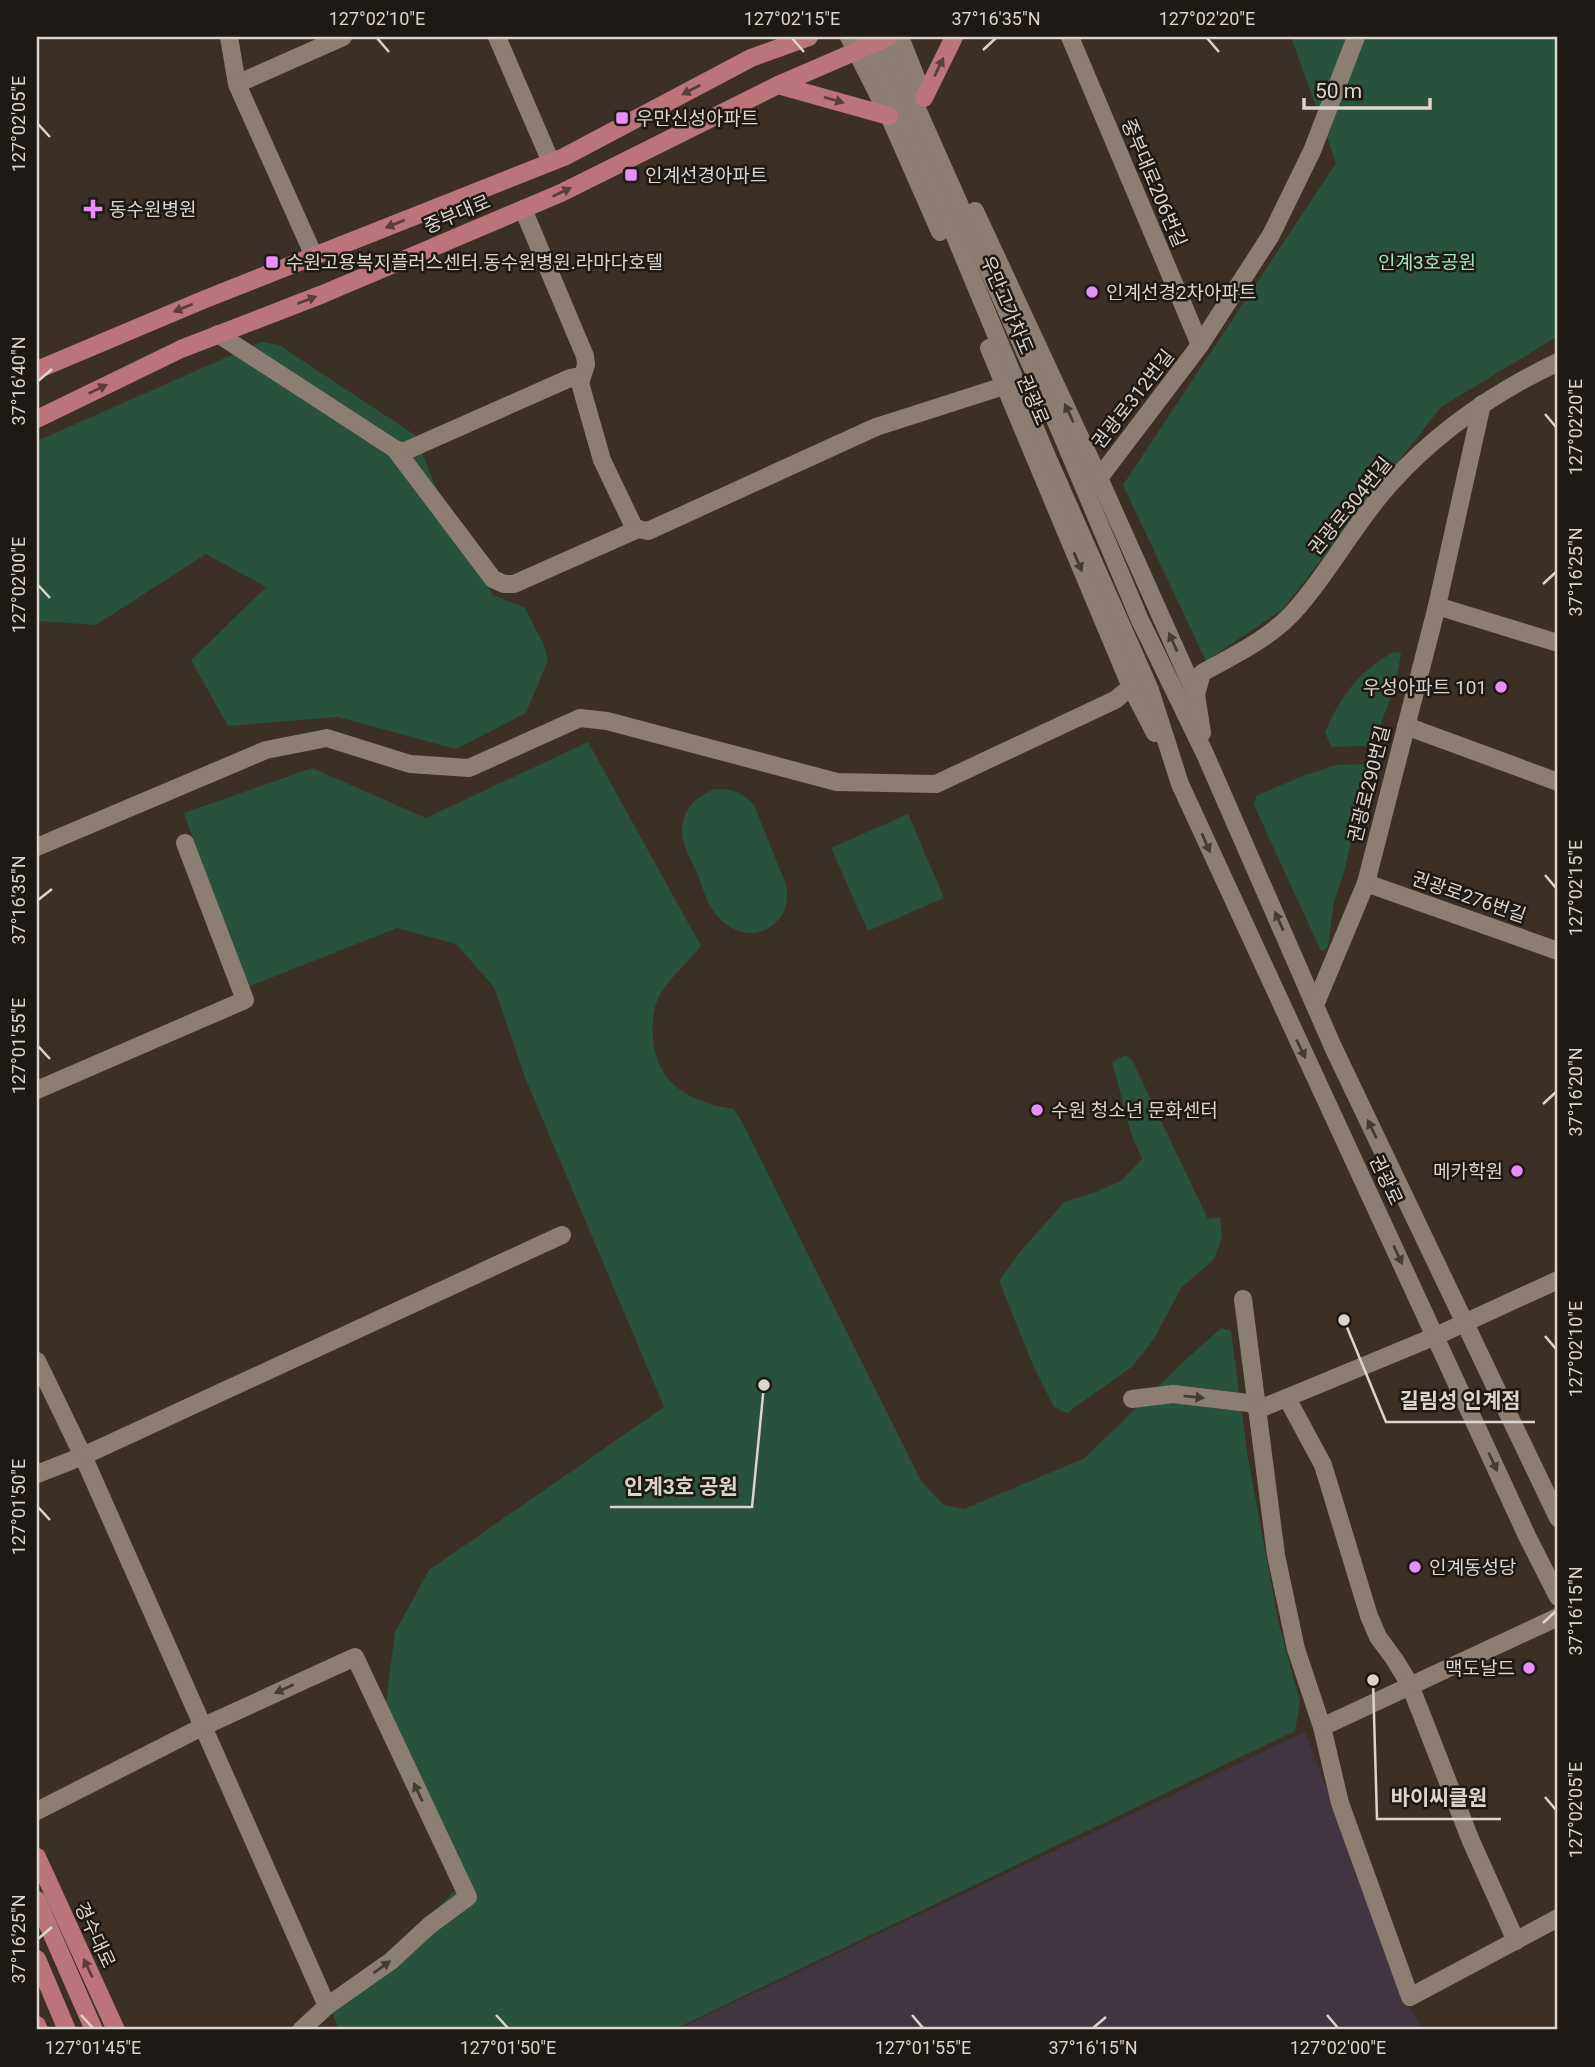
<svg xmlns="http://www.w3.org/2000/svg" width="1595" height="2067" viewBox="0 0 1595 2067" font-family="Roboto,'Noto Sans KR',sans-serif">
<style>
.commercial{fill:#423542}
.green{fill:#28513e}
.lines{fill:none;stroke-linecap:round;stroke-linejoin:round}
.minor{stroke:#8c7e72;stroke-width:18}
.major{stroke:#bb7479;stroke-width:18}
.oneway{fill:#5d3d3c}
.oneway2{fill:#443c35}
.ticks{fill:none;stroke:#dcd4ce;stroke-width:2.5}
.poi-dot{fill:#e98efe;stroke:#1e1914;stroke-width:2.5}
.labels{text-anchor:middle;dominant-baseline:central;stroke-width:5;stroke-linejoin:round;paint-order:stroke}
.poi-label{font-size:19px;fill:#dcd4ce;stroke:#1e1914;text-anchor:start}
.street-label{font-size:19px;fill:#dcd4ce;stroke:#1e1914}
.park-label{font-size:19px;fill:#9be6c1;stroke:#1e1914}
.leader{fill:none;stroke:#dcd4ce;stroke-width:2.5}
.callout-dot{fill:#dcd4ce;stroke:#1e1914;stroke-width:2.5}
.callout-label{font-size:21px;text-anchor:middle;font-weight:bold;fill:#dcd4ce;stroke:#1e1914;stroke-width:5;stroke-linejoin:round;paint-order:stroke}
.neatline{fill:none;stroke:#dcd4ce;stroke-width:2.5}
.ticks-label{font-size:18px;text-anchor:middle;fill:#dcd4ce}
</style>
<rect width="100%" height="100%" fill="#3c2f25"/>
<path class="commercial" d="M1305,1732L1409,2007L1423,2030H676Z"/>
<g class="green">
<path d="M1291,37H1558V336L1441,407L1282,610L1206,661L1123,485L1336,163Z"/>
<path d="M261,342L279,345L415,435L435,485L493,595L525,608L544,645L548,660L526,713L456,749L338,717L228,726L191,660L266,587L206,554L96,625L37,621V441Z"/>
<path d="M1393,652L1401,653L1395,687L1372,746L1331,747L1325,732C1341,695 1358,673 1393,652Z"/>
<path d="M588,742L701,946C688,962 665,982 657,1001C653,1011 652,1027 653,1038C657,1086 691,1102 734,1109L742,1122L921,1481L944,1505L964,1509L1085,1458L1181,1364L1221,1328L1231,1331L1248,1458L1278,1620L1300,1702L1295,1731L673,2030H339L331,2010L462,1884L383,1726L395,1632L429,1570L664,1407L526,1080L494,987L456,944L397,928L245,988L184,813L312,768L426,818Z"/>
<path d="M1368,764L1364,800L1352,836L1344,872L1334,902L1328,946L1323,951L1320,949L1254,805L1256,796L1300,777L1336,765Z"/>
<path d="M715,789C732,789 743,792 754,805C761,823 769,842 776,860C779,868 784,877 786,885C789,900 786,914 774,924C754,941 729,932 714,912C706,901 702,885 697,873C690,857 678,839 683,822C687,804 700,795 715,789Z"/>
<path d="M908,814L944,898L868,931L831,848Z"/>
<path d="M1126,1055L1132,1060L1208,1219L1220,1217L1222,1237L1214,1259L1181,1288L1154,1339L1132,1367L1067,1413L1054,1407L1032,1363L999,1281L1019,1253L1064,1202L1096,1192L1122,1180L1142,1159L1131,1133L1112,1062Z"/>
</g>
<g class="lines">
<g class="minor">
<path d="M229,37L237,84"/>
<path d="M497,37L551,162"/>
<path d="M849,37L889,116L940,232"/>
<path d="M865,37L916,143L1048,459L1150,690L1180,784L1527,1536L1558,1597"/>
<path d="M885,37L1058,426L1140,620L1205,754L1333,1047L1558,1518"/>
<path d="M900,37L921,90"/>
<path d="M1070,37L1200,345"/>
<path d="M523,209L585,356L586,365L580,383"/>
<path d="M975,211L1099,478L1196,695L1202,733"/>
<path d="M314,256L237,84L343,37"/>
<path d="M218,334L395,449L403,452L570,378L575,377L580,383L602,460L633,525L638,529L648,531L876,427L1004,386"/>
<path d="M989,348L1131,687L1155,733"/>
<path d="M395,449L493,579L504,584H514L638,529"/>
<path d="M1099,478L1200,345L1271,235L1312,151L1356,37"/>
<path d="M1437,606L1558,643"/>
<path d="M1196,695L1202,673C1236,654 1273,637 1298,607C1332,568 1356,521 1391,483C1438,431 1495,392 1558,362"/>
<path d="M1406,726L1558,782"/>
<path d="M37,847L266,750L327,738L410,764L469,768L580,718L607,721L837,782L936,784L1115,700L1131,687"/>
<path d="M1366,883L1558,951"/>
<path d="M1315,1005L1366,883L1437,606L1482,404"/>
<path d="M37,1090L245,1000L185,843"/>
<path d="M1243,1299L1276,1555L1296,1649L1322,1727L1340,1803L1410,1997L1558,1918"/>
<path d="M37,1361L83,1456L327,2006L301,2030"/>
<path d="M1287,1398L1323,1465L1369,1616L1378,1637L1395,1660L1410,1685L1471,1841L1516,1941"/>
<path d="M1132,1399L1173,1394L1257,1404"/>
<path d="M1257,1410L1436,1336L1558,1280"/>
<path d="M37,1474L83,1456L562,1235"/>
<path d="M1322,1727L1558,1617"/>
<path d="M37,1811L202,1727L355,1657L468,1897L430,1925L391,1961L327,2006"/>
</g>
<g class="major">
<path d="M778,85L889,116"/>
<path d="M924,98L954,37"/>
<path d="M37,370L203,300L564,157L751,58L809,37"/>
<path d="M37,419L181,349L323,294L561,193L778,85L889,37"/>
<path d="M37,1857L116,2030"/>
<path d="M37,1900L94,2030"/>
<path d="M37,1959L67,2030"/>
<path d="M37,2025L39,2030"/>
</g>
</g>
<defs><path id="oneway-solid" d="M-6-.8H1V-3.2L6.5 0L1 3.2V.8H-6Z" transform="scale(1.75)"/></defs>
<g class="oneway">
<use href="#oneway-solid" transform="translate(939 67) rotate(-64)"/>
<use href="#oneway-solid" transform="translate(691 90) rotate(152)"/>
<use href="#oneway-solid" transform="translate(834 100) rotate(16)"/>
<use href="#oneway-solid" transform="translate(562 192) rotate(-25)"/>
<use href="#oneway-solid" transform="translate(395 224) rotate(158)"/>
<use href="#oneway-solid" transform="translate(307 300) rotate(-21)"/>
<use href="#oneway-solid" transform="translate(183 308) rotate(158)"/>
<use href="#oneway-solid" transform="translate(98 389) rotate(-26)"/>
<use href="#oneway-solid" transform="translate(88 1968) rotate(-115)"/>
</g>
<g class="oneway2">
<use href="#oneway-solid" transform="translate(1069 413) rotate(-115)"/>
<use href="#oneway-solid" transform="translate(1078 562) rotate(67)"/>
<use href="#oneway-solid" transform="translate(1173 642) rotate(-114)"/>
<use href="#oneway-solid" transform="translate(1206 843) rotate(66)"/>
<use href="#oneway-solid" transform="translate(1279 921) rotate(-114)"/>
<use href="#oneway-solid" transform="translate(1301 1049) rotate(64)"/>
<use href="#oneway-solid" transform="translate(1372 1129) rotate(-116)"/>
<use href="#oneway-solid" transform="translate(1398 1255) rotate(65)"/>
<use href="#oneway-solid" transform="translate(1194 1397) rotate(6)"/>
<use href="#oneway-solid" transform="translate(1493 1462) rotate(65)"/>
<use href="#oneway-solid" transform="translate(284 1689) rotate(155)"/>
<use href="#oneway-solid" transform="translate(418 1792) rotate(-115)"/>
<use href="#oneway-solid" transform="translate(382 1967) rotate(-36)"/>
</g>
<path class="ticks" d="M377,38L389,52M792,38L804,52M1207,38L1219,52M983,50L996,38M38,124L50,137M38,381L52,369M1545,414L1556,427M1543,584L1556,572M38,585L50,598M1545,875L1556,888M38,900L52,889M38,1046L50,1059M1543,1104L1556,1092M1545,1336L1556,1349M38,1507L50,1520M1543,1623L1556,1611M1545,1797L1556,1810M38,1939L52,1927M81,2015L93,2028M496,2015L508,2028M912,2015L923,2028M1327,2015L1338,2028M1093,2028L1106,2017"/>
<g class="poi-dot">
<rect x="615" y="111" width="14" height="14" rx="3.5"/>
<rect x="624" y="168" width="14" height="14" rx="3.5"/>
<path d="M89.5 198.5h7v7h7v7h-7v7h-7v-7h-7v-7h7z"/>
<rect x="265" y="255" width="14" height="14" rx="3.5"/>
<circle cx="1092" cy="292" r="7"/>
<circle cx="1501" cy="687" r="7"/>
<circle cx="1037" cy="1110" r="7"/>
<circle cx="1517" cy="1171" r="7"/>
<circle cx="1415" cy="1567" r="7"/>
<circle cx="1529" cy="1668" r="7"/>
</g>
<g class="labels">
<g class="poi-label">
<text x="636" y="118">우만신성아파트</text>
<text x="645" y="175">인계선경아파트</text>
<text x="109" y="209">동수원병원</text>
<text x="286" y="262">수원고용복지플러스센터.동수원병원.라마다호텔</text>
<text x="1106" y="292">인계선경2차아파트</text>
<text x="1487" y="687" text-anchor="end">우성아파트 101</text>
<text x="1051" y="1110">수원 청소년 문화센터</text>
<text x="1503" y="1171" text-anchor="end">메카학원</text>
<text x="1429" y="1567">인계동성당</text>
<text x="1515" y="1668" text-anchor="end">맥도날드</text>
</g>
<g class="street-label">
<text transform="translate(1154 183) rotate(67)">중부대로206번길</text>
<text transform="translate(457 214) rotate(-23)">중부대로</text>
<text transform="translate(1007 305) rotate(67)">우만고가차도</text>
<text transform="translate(1133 399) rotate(-52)">권광로312번길</text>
<text transform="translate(1033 400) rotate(67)">권광로</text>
<text transform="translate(1350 506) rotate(-51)">권광로304번길</text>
<text transform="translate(1369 784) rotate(-76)">권광로290번길</text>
<text transform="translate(1469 897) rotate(19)">권광로276번길</text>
<text transform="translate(1386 1180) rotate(65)">권광로</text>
<text transform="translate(95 1935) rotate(65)">경수대로</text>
</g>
<g class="park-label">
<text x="1427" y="262">인계3호공원</text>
</g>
</g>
<path class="leader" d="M1344 1320L1386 1422H1535M764 1385L752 1507H610M1373 1680L1377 1819H1501"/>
<g class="callout-dot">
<circle cx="1344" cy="1320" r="7"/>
<circle cx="764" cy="1385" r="7"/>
<circle cx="1373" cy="1680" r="7"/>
</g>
<g class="callout-label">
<text x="1460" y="1408">길림성 인계점</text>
<text x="681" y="1494">인계3호 공원</text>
<text x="1439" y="1805">바이씨클원</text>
</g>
<rect width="1595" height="2067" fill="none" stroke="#1e1914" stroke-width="77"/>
<path d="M1304 98v10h126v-10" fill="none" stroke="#dcd4ce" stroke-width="3.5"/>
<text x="1315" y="98" font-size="21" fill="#dcd4ce" stroke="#1e1914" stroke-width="5" paint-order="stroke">50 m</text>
<rect x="38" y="38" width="1518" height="1990" class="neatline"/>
<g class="ticks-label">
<text x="377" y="25">127°02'10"E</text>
<text x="792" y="25">127°02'15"E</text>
<text x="996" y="25">37°16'35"N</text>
<text x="1207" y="25">127°02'20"E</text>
<text transform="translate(19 124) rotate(-90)" y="6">127°02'05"E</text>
<text transform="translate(19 381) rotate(-90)" y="6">37°16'40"N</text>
<text transform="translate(1576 427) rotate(-90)" y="6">127°02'20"E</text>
<text transform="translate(1576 572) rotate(-90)" y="6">37°16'25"N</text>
<text transform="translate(19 585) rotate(-90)" y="6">127°02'00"E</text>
<text transform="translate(1576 888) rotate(-90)" y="6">127°02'15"E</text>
<text transform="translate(19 900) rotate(-90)" y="6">37°16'35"N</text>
<text transform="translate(19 1046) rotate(-90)" y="6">127°01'55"E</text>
<text transform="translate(1576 1092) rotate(-90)" y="6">37°16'20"N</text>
<text transform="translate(1576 1349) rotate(-90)" y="6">127°02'10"E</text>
<text transform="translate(19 1507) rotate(-90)" y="6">127°01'50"E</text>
<text transform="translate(1576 1611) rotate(-90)" y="6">37°16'15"N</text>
<text transform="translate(1576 1810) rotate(-90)" y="6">127°02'05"E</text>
<text transform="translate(19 1939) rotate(-90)" y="6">37°16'25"N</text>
<text x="93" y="2054">127°01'45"E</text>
<text x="508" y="2054">127°01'50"E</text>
<text x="923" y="2054">127°01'55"E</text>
<text x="1093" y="2054">37°16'15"N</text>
<text x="1338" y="2054">127°02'00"E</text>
</g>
</svg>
